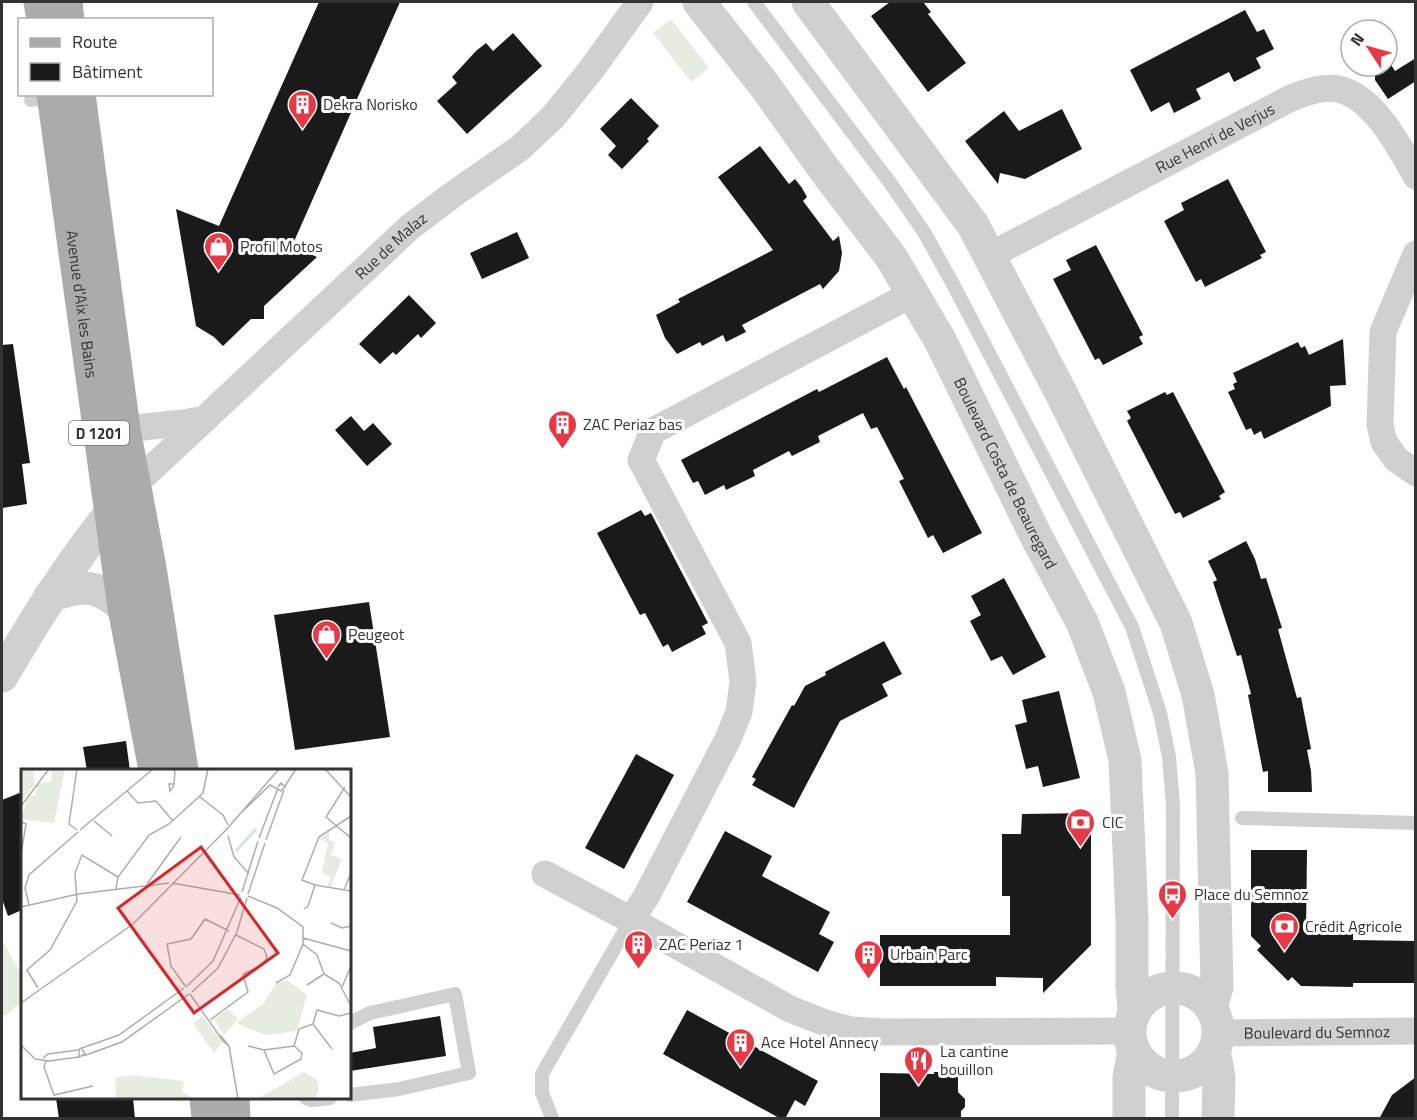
<svg xmlns="http://www.w3.org/2000/svg" width="1417" height="1120" viewBox="0 0 1417 1120" font-family="'Titillium Web',sans-serif">
<style>
.green{fill:#e6ecdf}
.building{fill:#1a1a1a}
.lines{fill:none;stroke-linecap:round;stroke-linejoin:round}
.service{stroke:#d0d0d0;stroke-width:14}
.minor{stroke:#d0d0d0;stroke-width:27}
.tertiary{stroke:#d0d0d0;stroke-width:33}
.primary{stroke:#ababab;stroke-width:33}
.labels{text-anchor:middle;dominant-baseline:central;stroke-width:6;stroke-linejoin:round;paint-order:stroke}
.shield{fill:#fff;stroke:#707070;stroke-width:1.5}
.shield-label{font-size:15px;font-weight:bold;fill:#333}
.poi-label{font-size:16px;fill:#333;stroke:#fff;text-anchor:start}
.street-label{font-size:16px;fill:#333;stroke:#fff}
.inset-river{fill:none;stroke:#cfe2ee;stroke-width:3}
.inset-road{fill:none;stroke:#adadad;stroke-width:1.5}
.view{fill:#d62828;fill-opacity:0.15;stroke:#d62828;stroke-width:3}
.inset-edge{fill:none;stroke:#333;stroke-width:3}
</style>
<rect width="100%" height="100%" fill="#fff"/>
<g class="green">
<path d="M671,19L709,68L691,82L653,33Z"/>
<path d="M2,940L22,975V1002L2,1018Z"/>
</g>
<g class="building">
<path d="M319,2H400L292,246L317,257L264,306V319H251L223,346L214,337L196,326L176,209L219,226Z"/>
<path d="M890,2H923L931,12L928,14L966,63L928,92L871,16Z"/>
<path d="M1245,10L1257,32L1264,29L1274,49L1256,58L1261,68L1234,82L1229,72L1196,89L1201,99L1174,113L1169,102L1151,112L1130,70Z"/>
<path d="M513,33L542,66L467,134L437,101L457,83L452,77L476,51L486,43L493,51Z"/>
<path d="M1416,58V81L1388,99L1375,80V72L1387,66L1390,63L1395,71Z"/>
<path d="M631,98L659,126L647,139L649,141L622,169L608,155L616,146L600,129Z"/>
<path d="M1062,109L1082,149L1025,179L1000,173L998,184L965,141L1004,111L1019,131Z"/>
<path d="M760,146L789,184L795,179L802,188L807,197L803,201L833,241L839,236L842,253L839,271L823,289L820,284L742,325L746,332L726,342L723,335L702,346L700,342L677,354L665,338L656,315L680,302L678,299L773,250L718,177Z"/>
<path d="M1228,179L1266,252L1260,255L1262,258L1205,287L1201,279L1196,282L1164,221L1184,210L1181,203Z"/>
<path d="M517,232L529,258L482,279L470,253Z"/>
<path d="M1096,245L1143,335L1139,337L1143,344L1103,365L1099,358L1095,360L1053,279L1071,270L1066,260Z"/>
<path d="M409,295L436,323L421,338L418,334L396,355L393,352L380,364L359,344Z"/>
<path d="M1343,339L1346,385L1330,386L1331,406L1264,439L1261,431L1254,435L1251,428L1246,430L1228,392L1235,389L1233,384L1237,382L1233,373L1298,342L1301,348L1305,346L1309,355Z"/>
<path d="M13,344L30,463L22,464L27,504L2,508V345Z"/>
<path d="M887,357L904,389L906,387L982,533L943,553L933,535L928,538L899,481L904,479L877,427L871,429L863,413L818,436L820,442L792,456L789,451L753,470L755,476L726,490L724,485L705,495L698,481L693,483L681,460L817,389L819,392Z"/>
<path d="M1165,392L1167,395L1173,392L1225,492L1219,496L1221,499L1183,518L1180,512L1175,514L1127,421L1131,418L1127,411Z"/>
<path d="M351,416L364,431L373,423L392,444L367,466L335,430Z"/>
<path d="M641,510L645,516L651,513L708,623L702,626L706,634L672,652L668,644L663,647L645,613L640,615L597,533Z"/>
<path d="M1246,541L1255,559L1261,579L1266,578L1282,628L1278,629L1297,698L1301,697L1311,749L1307,750L1311,771L1312,792H1268V771L1263,772L1248,695L1251,694L1241,655L1237,656L1213,582L1217,580L1208,561Z"/>
<path d="M1004,578L1046,657L1013,675L1002,656L991,661L970,621L981,615L971,596Z"/>
<path d="M369,602L390,737L295,750L274,615Z"/>
<path d="M884,641L902,674L882,684L888,696L840,721L794,808L752,785L756,779L752,777L792,705L794,706L805,686L826,675L825,672Z"/>
<path d="M1059,691L1080,778L1043,787L1038,766L1026,769L1015,725L1027,722L1022,700Z"/>
<path d="M126,741L130,771H87L83,747Z"/>
<path d="M636,754L674,775L624,869L585,848Z"/>
<path d="M22,792V910L8,916L2,899V800Z"/>
<path d="M1091,813V945L1043,993V978L996,977V986H880V935H1010V896H1002V834H1021L1022,814Z"/>
<path d="M725,831L772,856L762,876L830,912L819,934L834,942L818,972L687,902Z"/>
<path d="M1251,850H1307L1306,934H1353V940L1416,941V983H1353V987L1301,986L1292,977L1288,981L1257,950L1261,946L1251,936Z"/>
<path d="M687,1010L818,1081L805,1106L795,1100L785,1119H781L663,1054Z"/>
<path d="M440,1016L446,1056L350,1071V1053L376,1048L373,1027Z"/>
<path d="M934,1072H958V1092L965,1099V1107L961,1111V1119H880V1073L934,1074Z"/>
<path d="M1416,1077V1119H1379L1392,1095Z"/>
<path d="M56,1098H133L135,1119H59Z"/>
</g>
<g class="lines">
<g class="service">
<path d="M754,2L891,184L924,232L954,286L1132,627L1160,713L1169,757L1173,805L1172,1118"/>
<path d="M31,100L55,96"/>
<path d="M1242,818L1416,823"/>
<path d="M350,1023L370,1013L455,994L469,1073L399,1089L350,1095"/>
<path d="M306,1098L312,1100L330,1098"/>
<path d="M552,1118L542,1093V1074L631,920"/>
</g>
<g class="minor">
<path d="M1416,254L1383,332L1380,425L1384,442L1396,459L1416,473"/>
<path id="s1" d="M989,256L1291,98C1307,92 1328,84 1345,91C1377,103 1400,148 1416,176"/>
<path d="M912,294L653,431L641,460L738,643L743,682L739,712L728,739L646,897L631,920L790,1009L828,1024L852,1030L885,1032L1129,1031"/>
<path d="M124,429L183,423L205,419"/>
<path id="s2" d="M134,485L410,227L455,193L520,148L553,117L591,70L640,2"/>
<path d="M545,874L631,920"/>
<path id="s3" d="M1218,1033L1416,1031"/>
</g>
<g class="tertiary">
<path id="s4" d="M699,2L765,86L824,169L891,257L940,340L1036,536L1082,622L1109,692L1125,760L1132,919V986L1134,1011"/>
<path d="M808,2L973,225L1060,391L1176,623L1198,695L1212,773L1217,987L1211,1007"/>
<path d="M50,596C82,584 99,584 124,608"/>
<path d="M2,676C35,620 69,565 110,514"/>
<circle cx="1174" cy="1032" r="44"/>
<path d="M1214,1050L1219,1077L1218,1118"/>
<path d="M1129,1118V1077L1134,1051"/>
</g>
<g class="primary">
<path d="M40,2L43,20"/>
<path d="M66,2L68,20"/>
<path id="s5" d="M53,94L124,608L155,770"/>
<path d="M79,94L124,429L150,568L182,770"/>
<path d="M206,1098L208,1118"/>
<path d="M233,1098L234,1118"/>
</g>
</g>
<defs>
<symbol id="building-pin" viewBox="-11 -11 22 30"><path d="M0 17L-7.5 6A9.5 9.5 0 1 1 7.5 6Z" fill="#e63946" stroke="#fff"/><path d="M-4-6H4V6H1V3H-1V6H-4ZM-2.5-4.3h1.7v1.8h-1.7ZM.8-4.3h1.7v1.8H.8ZM-2.5-1h1.7V.8h-1.7ZM.8-1h1.7V.8H.8Z" fill="#fff"/></symbol>
<symbol id="shop-pin" viewBox="-11 -11 22 30"><path d="M0 17L-7.5 6A9.5 9.5 0 1 1 7.5 6Z" fill="#e63946" stroke="#fff"/><path d="M-5-2.5h2.3a2.7 3.5 0 0 1 5.4 0H5L5.5 6h-11ZM-1.5-2.5h3a1.5 2.3 0 0 0-3 0Z" fill="#fff"/></symbol>
<symbol id="bank-pin" viewBox="-11 -11 22 30"><path d="M0 17L-7.5 6A9.5 9.5 0 1 1 7.5 6Z" fill="#e63946" stroke="#fff"/><path d="M-6-4H6V4H-6ZM0-2.3a2.3 2.3 0 1 0 0 4.6a2.3 2.3 0 1 0 0-4.6Z" fill="#fff"/></symbol>
<symbol id="bus-pin" viewBox="-11 -11 22 30"><path d="M0 17L-7.5 6A9.5 9.5 0 1 1 7.5 6Z" fill="#e63946" stroke="#fff"/><path d="M-5-6H5V4H4V6H2V4H-2V6H-4V4H-5ZM-3.5-4V0h7V-4ZM-3.5 1.2v1.5H-2V1.2ZM2 1.2v1.5H3.5V1.2Z" fill="#fff"/></symbol>
<symbol id="restaurant-pin" viewBox="-11 -11 22 30"><path d="M0 17L-7.5 6A9.5 9.5 0 1 1 7.5 6Z" fill="#e63946" stroke="#fff"/><path d="M-5-6h1v4h1v-4h1v4h1v-4h1v5L-1.5 .5V6h-2V.5L-5-1ZM5-6V6H3V1.5H1.5Q1.5-4 5-6Z" fill="#fff"/></symbol>
</defs>
<g fill-rule="evenodd">
<use href="#building-pin" x="286" y="88" width="33" height="45"/>
<use href="#shop-pin" x="202" y="230" width="33" height="45"/>
<use href="#building-pin" x="546" y="408" width="33" height="45"/>
<use href="#shop-pin" x="310" y="618" width="33" height="45"/>
<use href="#bank-pin" x="1064" y="806" width="33" height="45"/>
<use href="#bus-pin" x="1156" y="878" width="33" height="45"/>
<use href="#bank-pin" x="1268" y="910" width="33" height="45"/>
<use href="#building-pin" x="622" y="928" width="33" height="45"/>
<use href="#building-pin" x="852" y="938" width="33" height="45"/>
<use href="#building-pin" x="724" y="1026" width="33" height="45"/>
<use href="#restaurant-pin" x="902" y="1044" width="33" height="45"/>
</g>
<g class="labels">
<rect class="shield" x="69" y="421" width="60" height="24" rx="4.5"/>
<g class="shield-label">
<text x="99" y="433">D 1201</text>
</g>
<g class="poi-label">
<text x="323" y="104">Dekra Norisko</text>
<text x="240" y="246">Profil Motos</text>
<text x="583" y="424">ZAC Periaz bas</text>
<text x="348" y="634">Peugeot</text>
<text x="1102" y="822">CIC</text>
<text x="1194" y="894">Place du Semnoz</text>
<text x="1305" y="926">Crédit Agricole</text>
<text x="659" y="944">ZAC Periaz 1</text>
<text x="890" y="954">Urbain Parc</text>
<text x="761" y="1042">Ace Hotel Annecy</text>
<text x="940" y="1051">La cantine<tspan x="940" dy="18">bouillon</tspan></text>
</g>
<g class="street-label">
<text stroke="none"><textPath href="#s1" startOffset="255">Rue Henri de Verjus</textPath></text>
<text stroke="none"><textPath href="#s2" startOffset="351">Rue de Malaz</textPath></text>
<text stroke="none"><textPath href="#s5" startOffset="212">Avenue d'Aix les Bains</textPath></text>
<text stroke="none"><textPath href="#s4" startOffset="564">Boulevard Costa de Beauregard</textPath></text>
<text stroke="none"><textPath href="#s3" startOffset="99">Boulevard du Semnoz</textPath></text>
</g>
</g>
<g transform="translate(21 769)">
<rect width="330" height="330" fill="#fff"/>
<path d="M0,0H12L14,14L0,33ZM31,0H44L33,54L0,50L7,26L14,27L17,14L30,13ZM308,63V71L314,74L310,86L321,90L309,119H306L310,107L301,104L307,74L299,70ZM266,211L286,226L276,262L244,266L215,254L242,235L255,215ZM207,240L217,250L203,266L193,250ZM182,247L201,273L193,284L172,254ZM283,303L296,311L298,322L293,330H236ZM113,306L163,312L161,323L175,330H95L94,309Z" fill="#e6ecdf"/>
<path class="inset-river" d="M215,82L235,60"/>
<path class="inset-road" d="M56,0L48,55L56,61M152,0L154,2L153,15L152,18L149,22L148,15H153M304,0L330,28M264,17L275,0M324,18L305,48L330,69M106,22L117,34L135,32L152,52M179,28L202,46L207,56M0,37L28,0M222,42L249,16L260,22L264,18L260,14L257,18M73,52L91,67M0,53L5,55L0,85M59,61L132,0M207,67L213,88L228,105M238,69L257,19M245,71L263,21M151,114L219,126M126,115L160,68M294,116L281,111L298,68L330,47M95,120L97,108L128,66L148,55L182,24L187,0M323,121L330,104M221,123L237,72M227,125L244,74M227,127L256,139L282,158V175L269,206L255,214M8,136L4,119L8,106L57,63M0,138L57,125L148,114M283,140L287,137L294,116L330,122M310,154L321,159L330,157M282,169L330,182M282,175L296,186L303,205L318,214L330,237M286,216L303,205M166,217L192,192L220,128M165,218L150,197L146,175L170,170L184,150L208,162M321,218L330,197M17,219L6,201L29,181L56,132L54,104L61,86L97,108M171,223L197,199L216,163L226,129M169,225L202,272L208,277L199,266M0,234L112,155L205,61L258,0M189,251L227,223L222,205L242,196L246,188L243,180L215,166M292,255L296,241L318,247L330,244M292,255L311,280M0,276L14,290M208,277L217,330M227,277L243,281L273,277L278,260L292,255M61,280L64,285L58,288V280L98,266L163,219M243,281L253,305L280,290L281,284L273,277M62,287L101,273L168,225M22,289L27,285L57,281M14,290L28,292L58,288M25,291L23,298L33,326L72,317"/>
<path class="view" d="M180,78L257,184L173,244L97,139Z"/>
<rect width="330" height="330" class="inset-edge"/>
</g>
<rect width="1417" height="1120" fill="none" stroke="#333333" stroke-width="6"/>
<rect x="18" y="18" width="195" height="78" fill="#ffffff" stroke="#adadad" stroke-width="1.5"/>
<rect x="30" y="38" width="30" height="9" fill="#ababab" stroke="#adadad" stroke-width="1.5"/>
<text x="72" y="48" font-size="18" fill="#333333">Route</text>
<rect x="30" y="63" width="30" height="18" fill="#1a1a1a" stroke="#adadad" stroke-width="1.5"/>
<text x="72" y="78" font-size="18" fill="#333333">Bâtiment</text>
<g transform="translate(1369 48) rotate(306)"><circle r="28" fill="#ffffff" stroke="#adadad" stroke-width="1.5"/>
<path d="M0-4.5L10 22L0 15L-10 22Z" fill="#e63946"/>
<text y="-9" font-size="16" font-weight="bold" text-anchor="middle" fill="#333333">N</text>
</g>
</svg>
